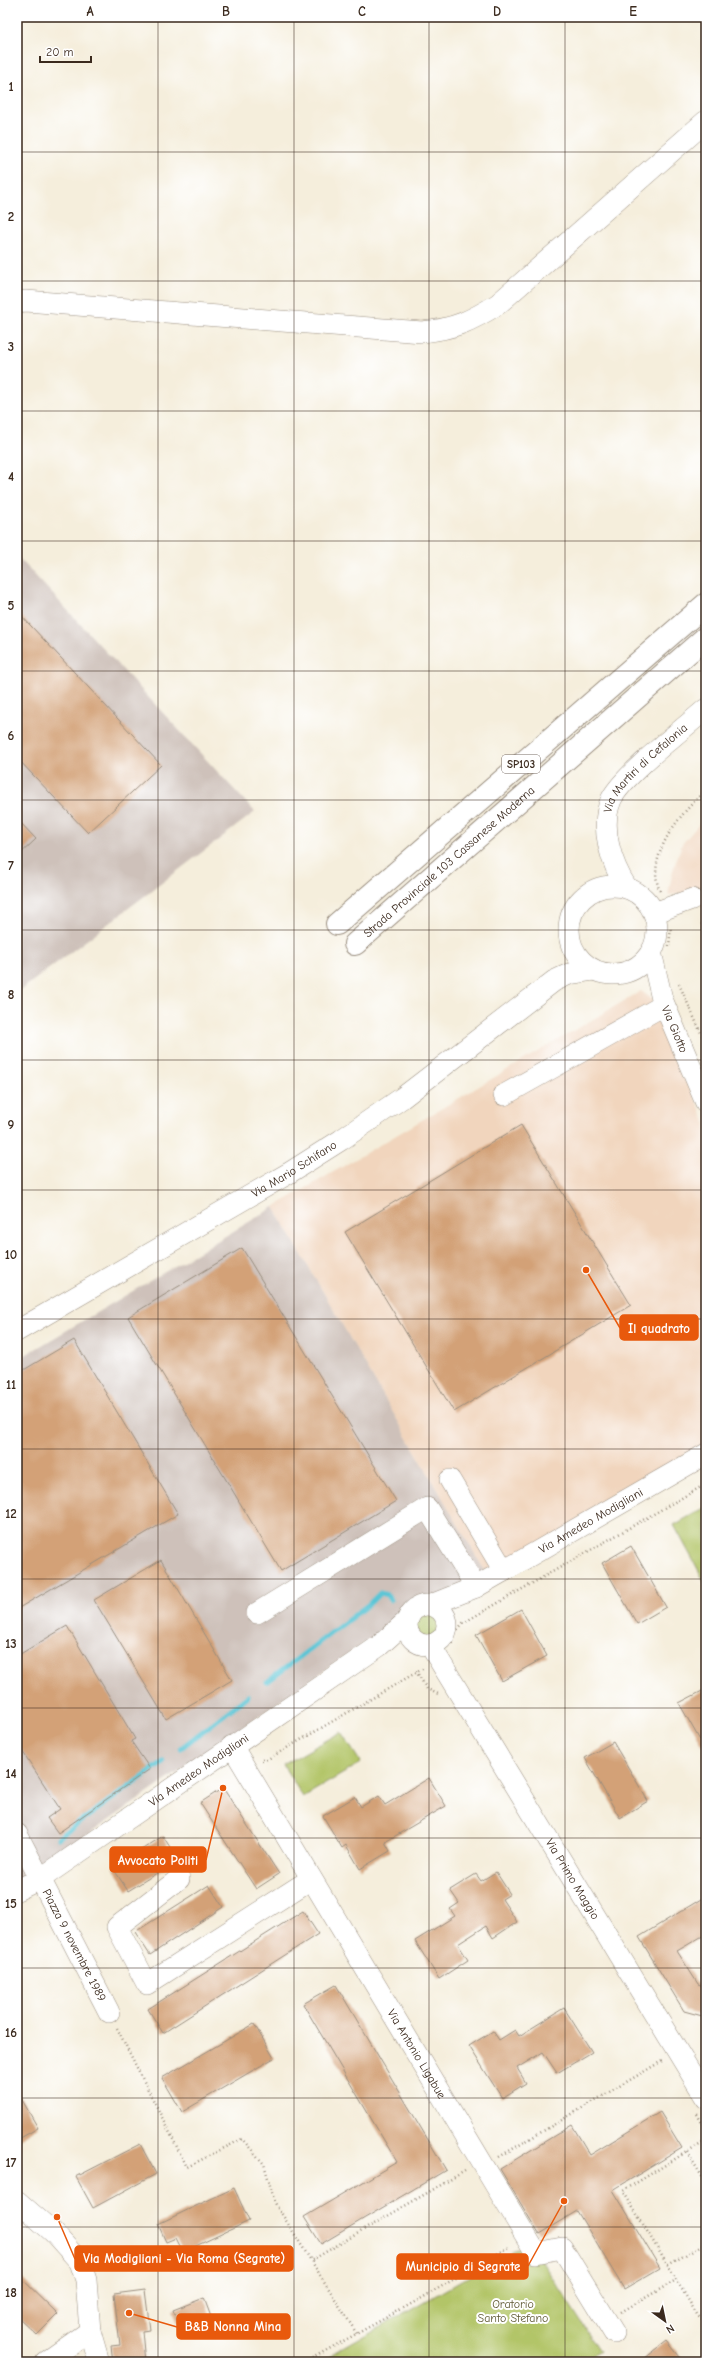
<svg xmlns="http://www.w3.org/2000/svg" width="723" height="2379" viewBox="0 0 723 2379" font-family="'Comic Neue',sans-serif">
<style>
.built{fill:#f1d5bd}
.industrial{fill:#cec1ba}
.green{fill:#b2c568;stroke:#767843}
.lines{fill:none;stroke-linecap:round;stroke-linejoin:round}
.stream{stroke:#5ac5d5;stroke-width:5}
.building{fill:#d3a177}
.minor-casing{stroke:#988c7d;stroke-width:22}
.highway-casing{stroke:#988c7d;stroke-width:24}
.path{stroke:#988c7d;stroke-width:2.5;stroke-dasharray:1 3;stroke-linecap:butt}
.minor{stroke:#fff;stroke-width:21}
.highway{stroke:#fff;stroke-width:22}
.grid{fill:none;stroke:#3b2a1e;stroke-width:1;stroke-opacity:0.55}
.labels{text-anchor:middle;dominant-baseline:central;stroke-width:4;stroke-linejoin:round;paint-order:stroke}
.shield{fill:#fff;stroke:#766a62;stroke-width:1}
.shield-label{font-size:11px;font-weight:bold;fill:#3b2a1e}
.street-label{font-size:12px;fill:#3b2a1e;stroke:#fff}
.park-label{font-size:12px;fill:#5f5834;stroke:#fff}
.leader{fill:none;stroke:#e8590c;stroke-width:1.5}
.callout-dot{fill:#e8590c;stroke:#fff;stroke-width:1.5}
.callout{fill:#e8590c;stroke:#e8590c;stroke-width:1.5}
.callout-label{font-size:13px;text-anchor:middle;font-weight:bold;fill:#fff}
.neatline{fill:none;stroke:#3b2a1e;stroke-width:1.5}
.grid-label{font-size:13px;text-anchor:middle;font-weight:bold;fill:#3b2a1e}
</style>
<rect width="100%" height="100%" fill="#fff"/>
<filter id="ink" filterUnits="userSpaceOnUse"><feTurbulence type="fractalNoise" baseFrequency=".025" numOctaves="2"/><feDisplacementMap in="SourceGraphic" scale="8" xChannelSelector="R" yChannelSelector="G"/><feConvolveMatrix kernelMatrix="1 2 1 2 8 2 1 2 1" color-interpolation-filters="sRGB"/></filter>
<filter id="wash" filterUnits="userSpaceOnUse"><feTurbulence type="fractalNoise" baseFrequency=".012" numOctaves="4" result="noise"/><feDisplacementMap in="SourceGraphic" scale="16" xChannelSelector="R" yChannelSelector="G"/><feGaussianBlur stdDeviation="0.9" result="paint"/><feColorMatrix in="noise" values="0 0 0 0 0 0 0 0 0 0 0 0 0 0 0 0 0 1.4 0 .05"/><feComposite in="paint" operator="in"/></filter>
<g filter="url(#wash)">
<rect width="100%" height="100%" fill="#f5eedc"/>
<g class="built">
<path d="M706,816V912L692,892L668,895L673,870L682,844Z"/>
<path d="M641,991L656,1002L706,1124V1449L487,1575L274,1207Z"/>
</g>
<g class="industrial">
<path d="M17,556L255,812L17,993Z"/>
<path d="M274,1207L487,1575L430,1600L419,1601L410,1607L402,1617L17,1884V1360Z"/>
</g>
<g class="green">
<path d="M706,1507V1584L674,1525Z"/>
<circle cx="427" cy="1625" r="14"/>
<path d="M341,1732L361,1763L303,1797L283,1765Z"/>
<path d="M529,2242L600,2351L583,2362H319Z"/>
</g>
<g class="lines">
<g class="stream">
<path d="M267,1682L369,1604L380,1593L387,1595L390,1600"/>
<path d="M181,1748L248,1696"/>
<path d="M58,1838L163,1762"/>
</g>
</g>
<g id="blocks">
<g class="building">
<path d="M17,611L161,765L88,833L17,758Z"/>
<path d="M17,819L36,839L17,857Z"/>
<path d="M521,1125L631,1305L454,1412L345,1232Z"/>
<path d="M242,1248L396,1501L281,1571L128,1317Z"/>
<path d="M74,1340L178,1514L17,1609V1374Z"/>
<path d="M631,1546L666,1607L637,1624L602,1563Z"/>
<path d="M161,1560L232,1680L166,1719L94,1600Z"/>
<path d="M521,1609L547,1656L502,1681L476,1635Z"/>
<path d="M67,1626L135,1739L131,1741L150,1769L58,1833L47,1818L60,1809L17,1743V1656Z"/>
<path d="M706,1689V1751L679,1703Z"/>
<path d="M613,1742L648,1801L620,1818L585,1758Z"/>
<path d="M429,1778L446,1806L385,1842L390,1851L360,1869L346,1845L342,1848L323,1816L355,1797L361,1807L379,1796L385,1805Z"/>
<path d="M223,1788L279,1874L256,1889L200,1803Z"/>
<path d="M163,1836L178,1860L128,1891L113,1868Z"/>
<path d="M496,1872L510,1894L502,1899L517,1922L493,1938L486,1926L458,1944L468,1960L439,1979L415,1941L455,1916L450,1909L459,1903L450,1890L476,1874L481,1881Z"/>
<path d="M209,1885L223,1907L150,1955L135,1932Z"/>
<path d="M706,1896V1934L677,1951L698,1984L706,1987V2017L684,2011L639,1937Z"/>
<path d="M303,1911L318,1934L163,2033L148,2009Z"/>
<path d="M336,1985L446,2170L321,2244L304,2217L397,2162L303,2004Z"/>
<path d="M564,2008L592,2052L557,2073L543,2052L517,2068L526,2083L502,2098L469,2046L493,2031L499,2040L515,2030L519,2036Z"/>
<path d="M254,2024L274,2058L182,2112L162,2078Z"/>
<path d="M17,2091L38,2128L17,2140Z"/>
<path d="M660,2112L682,2148L613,2190L660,2268L624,2289L577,2211L539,2234L500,2169L572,2125L590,2155Z"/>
<path d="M140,2144L156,2174L93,2208L76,2177Z"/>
<path d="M234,2188L249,2221L183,2252L176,2238L166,2242L158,2224Z"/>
<path d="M17,2274L58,2314L37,2335L17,2316Z"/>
<path d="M145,2290L150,2330L142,2331L145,2362H113L111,2346L120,2345L114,2294Z"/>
<path d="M204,2298L214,2325L183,2337L173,2310Z"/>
<path d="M667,2341L684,2362H640Z"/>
</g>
</g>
</g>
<g filter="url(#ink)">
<use href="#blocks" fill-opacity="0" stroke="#988c7d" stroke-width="1"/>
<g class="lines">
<defs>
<g id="minor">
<path d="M17,302L26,301L422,332C454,329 471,321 498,304L706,121"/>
<circle cx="613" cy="930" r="44"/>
<path id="s1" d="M627,888C612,865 599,828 611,800C621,777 684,728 706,709"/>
<path d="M654,913L692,899"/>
<path id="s2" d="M651,952L662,999L706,1103"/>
<path d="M504,1095L664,1005"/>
<path id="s3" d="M17,1331L289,1173L341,1140L402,1098L554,981L569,974L594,970"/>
<path d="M450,1480L504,1571"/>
<path id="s4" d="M431,1605L476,1587L706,1454"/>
<circle cx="427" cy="1625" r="20"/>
<path d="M257,1613L427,1508L476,1587"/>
<path id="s5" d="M430,1645L706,2098"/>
<path id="s6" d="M232,1746L536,2253L562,2248L614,2333"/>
<path id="s7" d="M17,1834L109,2012"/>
<path d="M179,1879L117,1927L147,1984L311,1879"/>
<path id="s8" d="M17,1890L40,1879L379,1646L408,1620"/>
<path d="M17,2201L53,2232L80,2262L86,2280L90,2331L99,2362"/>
<path d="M46,2362L90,2331"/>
</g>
<g id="highway">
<path d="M337,924L706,604"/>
<path id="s9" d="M355,944L706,637"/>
</g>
</defs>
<use href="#minor" class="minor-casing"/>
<use href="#highway" class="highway-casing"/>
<g class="path">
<path d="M660,891C644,856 681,813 706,790"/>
<path d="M706,922L702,924L706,935"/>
<path d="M669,946L671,927"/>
<path d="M679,984L706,1044"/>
<path d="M452,1644L454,1634L463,1623L706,1484"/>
<path d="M416,1671L427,1689L438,1694"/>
<path d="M262,1760L268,1759L424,1668"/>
<path d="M117,2028L187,2167L242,2139L264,2164L275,2203L357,2334"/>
<path d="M697,2114L706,2130"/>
<path d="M706,2140L623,2191L698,2316L706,2323"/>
<path d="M687,2152L706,2183"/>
<path d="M499,2157L662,2061"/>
<path d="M312,2260L465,2171"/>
<path d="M668,2265L706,2243"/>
<path d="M621,2312L676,2280"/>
<path d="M305,2362L422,2298L510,2246"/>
</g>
<use href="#minor" class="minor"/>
<use href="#highway" class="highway"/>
</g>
</g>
<path class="grid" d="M158,17V2362M294,17V2362M429,17V2362M565,17V2362M17,152H706M17,281H706M17,411H706M17,541H706M17,671H706M17,800H706M17,930H706M17,1060H706M17,1190H706M17,1319H706M17,1449H706M17,1579H706M17,1708H706M17,1838H706M17,1968H706M17,2098H706M17,2227H706"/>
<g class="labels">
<rect class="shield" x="502" y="755" width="38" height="18" rx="3"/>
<g class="shield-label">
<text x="521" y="764">SP103</text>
</g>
<g class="street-label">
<text stroke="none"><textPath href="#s1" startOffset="139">Via Martiri di Cefalonia</textPath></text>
<text stroke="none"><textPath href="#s9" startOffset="125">Strada Provinciale 103 Cassanese Moderna</textPath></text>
<text stroke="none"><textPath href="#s2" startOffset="81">Via Giotto</textPath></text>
<text stroke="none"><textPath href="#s3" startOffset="321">Via Mario Schifano</textPath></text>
<text stroke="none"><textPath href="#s4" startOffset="181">Via Amedeo Modigliani</textPath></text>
<text stroke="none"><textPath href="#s8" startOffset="218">Via Amedeo Modigliani</textPath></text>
<text stroke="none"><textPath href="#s5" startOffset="274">Via Primo Maggio</textPath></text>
<text stroke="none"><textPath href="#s7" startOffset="125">Piazza 9 novembre 1989</textPath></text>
<text stroke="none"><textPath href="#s6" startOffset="359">Via Antonio Ligabue</textPath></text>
</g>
<g class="park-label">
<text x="513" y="2304">Oratorio<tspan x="513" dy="14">Santo Stefano</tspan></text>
</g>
</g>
<path class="leader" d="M586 1270L620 1328M223 1788L206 1860M57 2217L75 2259M564 2201L528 2266M129 2313L177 2327"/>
<g class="callout-dot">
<circle cx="586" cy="1270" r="4"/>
<circle cx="223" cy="1788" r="4"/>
<circle cx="57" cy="2217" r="4"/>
<circle cx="564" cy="2201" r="4"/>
<circle cx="129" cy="2313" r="4"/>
</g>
<g class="callout">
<rect x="620" y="1315" width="78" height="25" rx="4"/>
<rect x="110" y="1847" width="96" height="25" rx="4"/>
<rect x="75" y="2246" width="218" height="25" rx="4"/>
<rect x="397" y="2254" width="131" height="25" rx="4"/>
<rect x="177" y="2314" width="113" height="25" rx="4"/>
</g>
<g class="callout-label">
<text x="659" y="1333">Il quadrato</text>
<text x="158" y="1865">Avvocato Politi</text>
<text x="184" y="2263">Via Modigliani - Via Roma (Segrate)</text>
<text x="463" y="2271">Municipio di Segrate</text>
<text x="233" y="2331">B&amp;B Nonna Mina</text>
</g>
<rect width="723" height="2379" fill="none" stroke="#fff" stroke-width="44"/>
<g transform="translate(665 2321) rotate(147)" stroke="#ffffff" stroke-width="3" paint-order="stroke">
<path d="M0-3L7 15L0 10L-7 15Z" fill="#3b2a1e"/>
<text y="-6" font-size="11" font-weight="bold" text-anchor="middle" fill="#3b2a1e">N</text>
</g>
<path d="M40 56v6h51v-6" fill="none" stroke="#3b2a1e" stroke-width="2"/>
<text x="46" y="56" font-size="12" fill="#3b2a1e" stroke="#ffffff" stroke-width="3" paint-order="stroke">20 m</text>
<rect x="22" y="22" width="679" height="2335" class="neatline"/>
<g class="grid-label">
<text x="90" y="16">A</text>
<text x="226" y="16">B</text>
<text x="362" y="16">C</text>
<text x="497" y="16">D</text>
<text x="633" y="16">E</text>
<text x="11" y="91">1</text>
<text x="11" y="221">2</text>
<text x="11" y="351">3</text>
<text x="11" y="481">4</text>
<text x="11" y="610">5</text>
<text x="11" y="740">6</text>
<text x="11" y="870">7</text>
<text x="11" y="999">8</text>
<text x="11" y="1129">9</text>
<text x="11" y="1259">10</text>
<text x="11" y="1389">11</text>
<text x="11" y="1518">12</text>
<text x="11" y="1648">13</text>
<text x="11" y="1778">14</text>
<text x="11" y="1908">15</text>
<text x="11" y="2037">16</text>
<text x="11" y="2167">17</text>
<text x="11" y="2297">18</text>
</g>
</svg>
